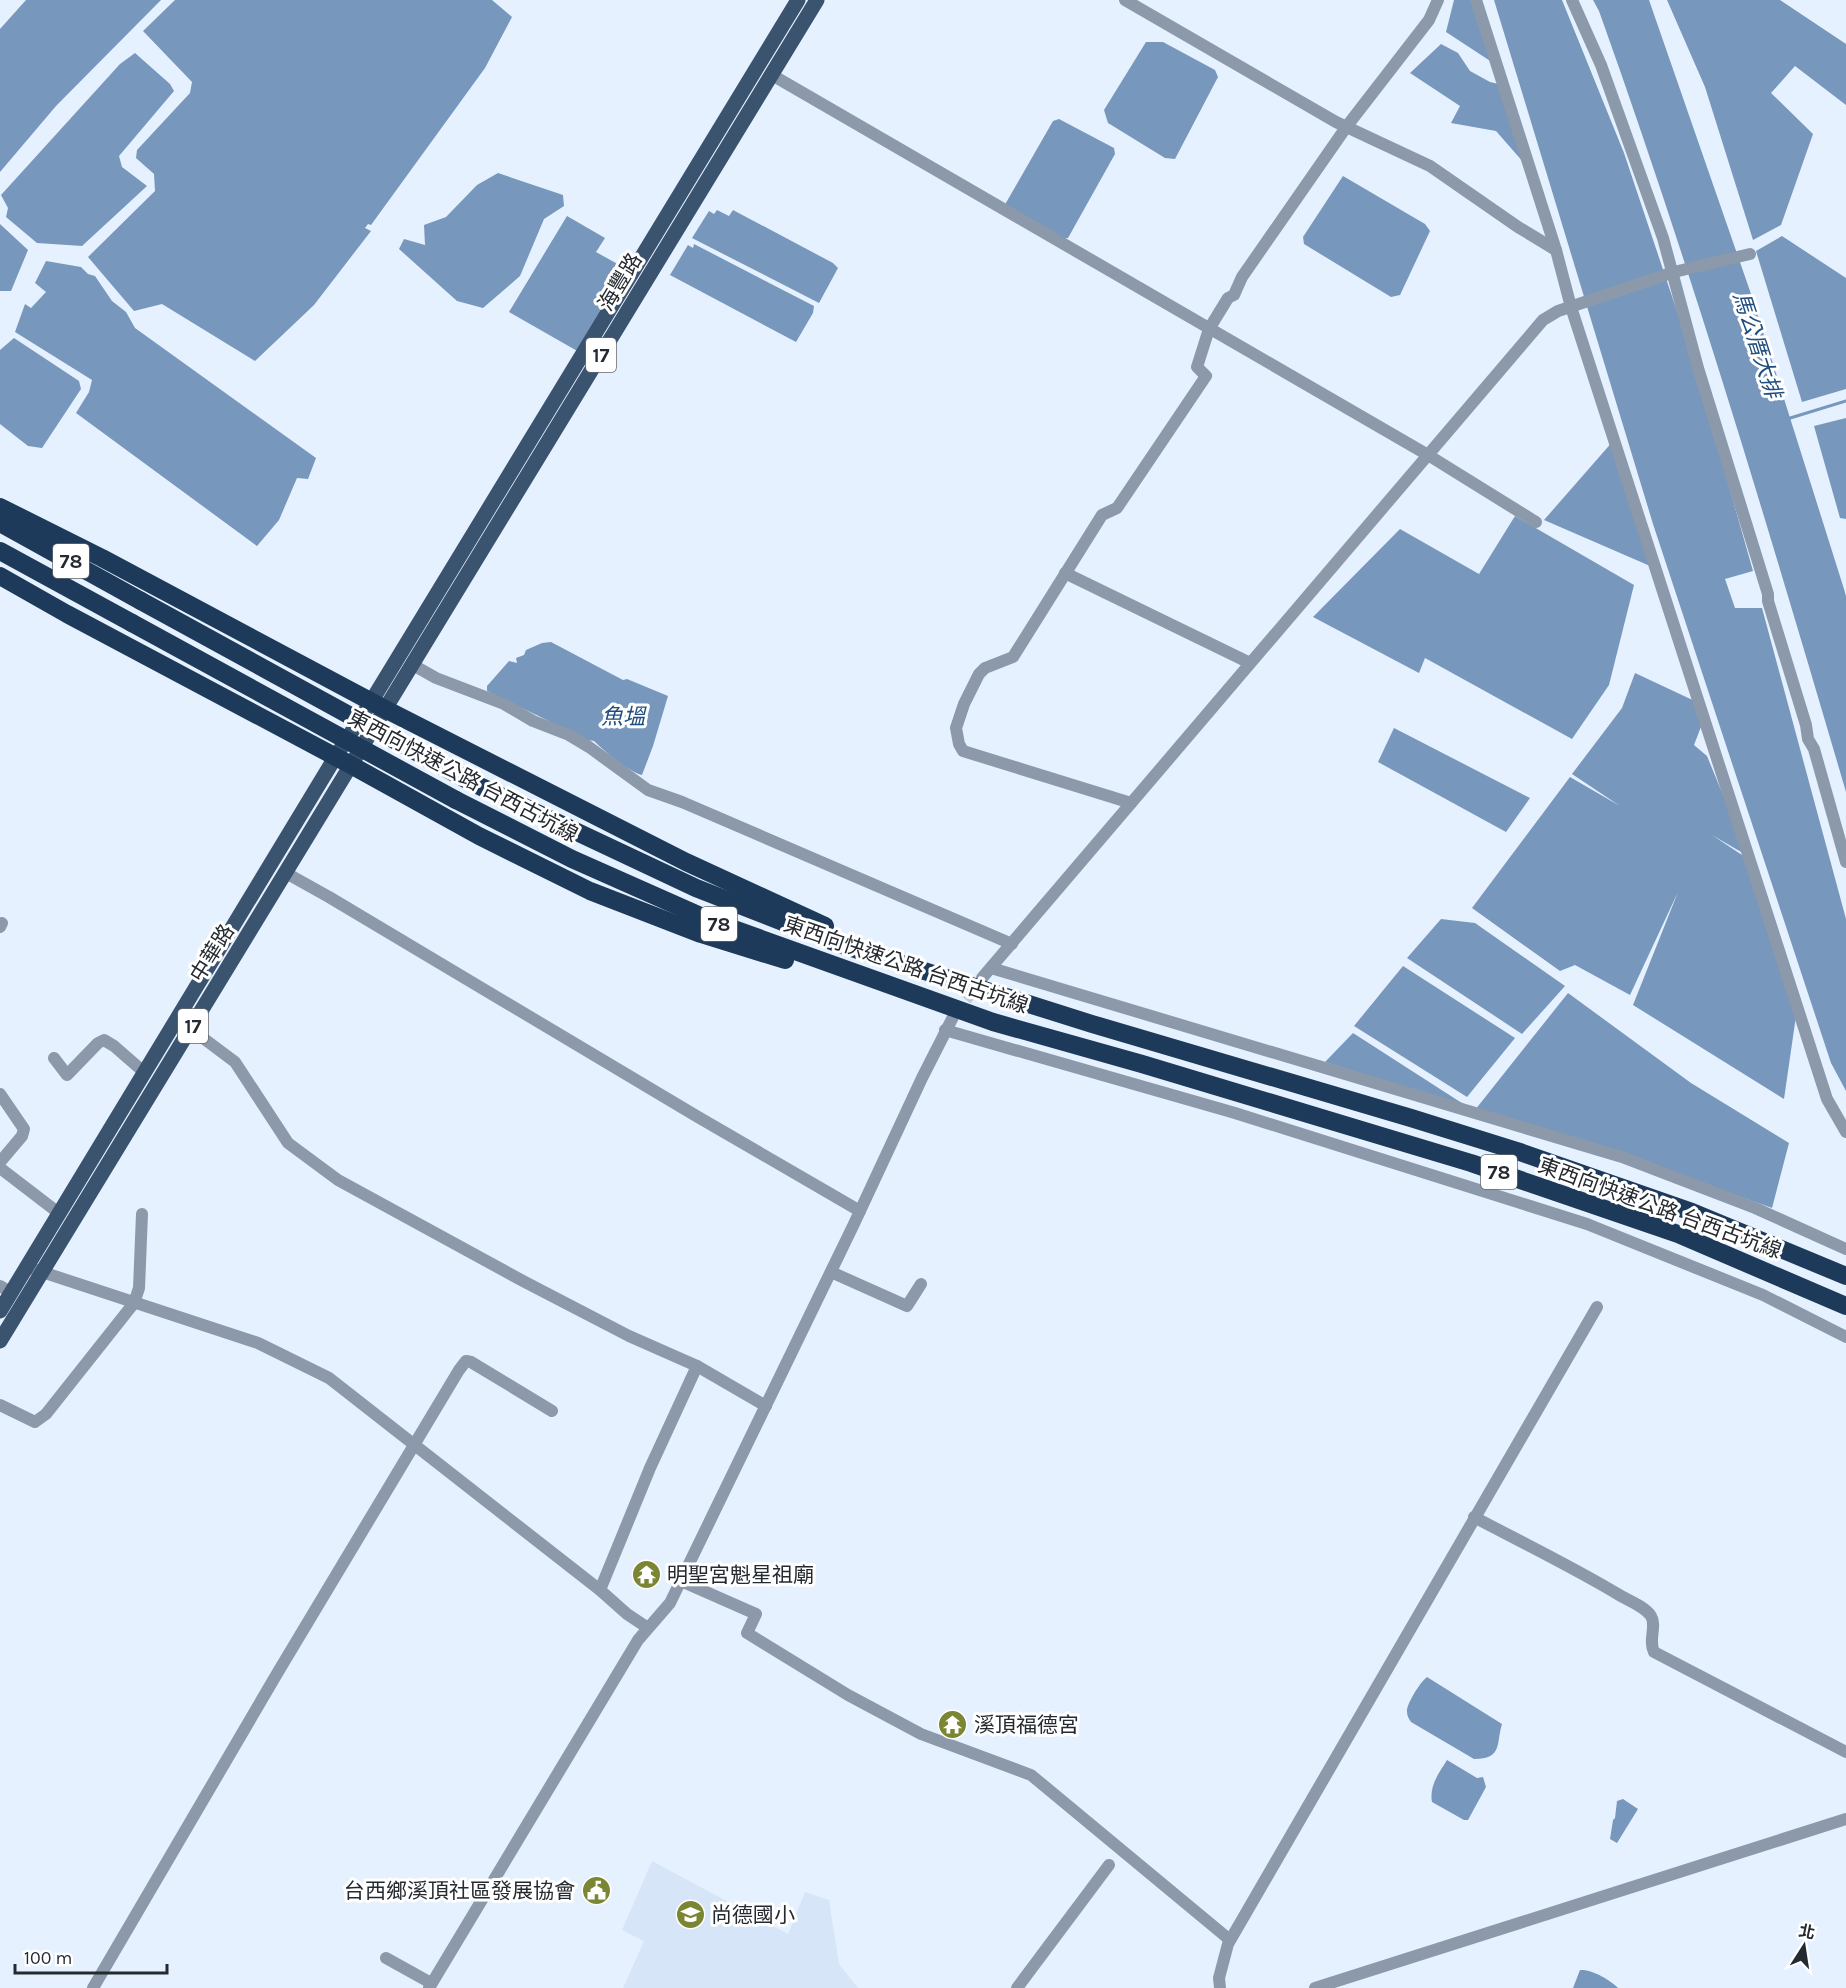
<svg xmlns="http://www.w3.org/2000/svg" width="1846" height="1988" viewBox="0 0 1846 1988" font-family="Karla,'Noto Sans TC',sans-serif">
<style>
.built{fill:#d6e5f8}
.water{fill:#7797bc}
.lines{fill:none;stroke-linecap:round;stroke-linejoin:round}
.stream{stroke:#7797bc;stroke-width:3}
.minor-tunnel{stroke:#bfc9d6;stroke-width:12;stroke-dasharray:12 6;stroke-linecap:butt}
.minor{stroke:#8b99aa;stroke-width:12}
.major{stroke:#3a536f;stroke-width:15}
.highway{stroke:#1d3a5a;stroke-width:18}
.highway-bridge{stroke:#1d3a5a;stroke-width:18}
.labels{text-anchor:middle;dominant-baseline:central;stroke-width:6;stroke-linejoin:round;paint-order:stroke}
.shield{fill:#fff;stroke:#666a6e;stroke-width:1.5}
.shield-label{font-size:20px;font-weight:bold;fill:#252a30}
.street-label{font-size:21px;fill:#252a30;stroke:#fff}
.poi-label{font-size:21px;fill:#252a30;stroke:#fff;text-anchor:start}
.water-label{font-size:22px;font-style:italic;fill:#204e7f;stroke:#fff}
</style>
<rect width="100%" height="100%" fill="#e6f1ff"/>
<path class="built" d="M652,1861L788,1934L805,1892L829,1900L839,1964L858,1988H623L644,1941L622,1930Z"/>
<g class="water">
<path d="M26,0H161L56,106L0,172V29Z"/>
<path d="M175,0H492L512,17L485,68L371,225L368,224L365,228L371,231L314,305L255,361L162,304L134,311L88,257L155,191L154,174L136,158L137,150L190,93L192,82L143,31Z"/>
<path d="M1454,0H1474L1501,68L1446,32Z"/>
<path d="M1494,0H1562L1624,153L1693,359L1753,571L1725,579L1735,608H1762L1846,919V1091L1831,1063L1653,524Z"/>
<path d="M1593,0H1649L1750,291L1844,589L1846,596V792C1769,530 1691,268 1599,11Z"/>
<path d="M1667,0H1780L1846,44V105L1795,66L1771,93L1813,134L1781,225L1753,240L1705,87Z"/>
<path d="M1146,42H1163L1215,70L1218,77L1175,159L1165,158L1108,123L1104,110Z"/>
<path d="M1441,44L1458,53L1470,71L1490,82L1503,85L1531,171L1496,131L1451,123L1460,106L1410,73Z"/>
<path d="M135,53L170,84L174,91L119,156L122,167L147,186L82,246L37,243L6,217L8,208L1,195L120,64Z"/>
<path d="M1059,119L1114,148L1115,154L1068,238L1053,239L1003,208L1053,121Z"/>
<path d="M498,173L563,195L564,206L544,219L520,276L483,308L457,301L399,249L404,239L425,245L424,225L446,217L477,185Z"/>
<path d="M1343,176L1425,224L1430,231L1400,295L1391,297L1304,244L1303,237Z"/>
<path d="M717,210L729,216L733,210L833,263L838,268L819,303L692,238L709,211L714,214Z"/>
<path d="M567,216L605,238L596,252L632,272L579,352L509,312Z"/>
<path d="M0,224L28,250L11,291H0Z"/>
<path d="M1782,236L1846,278V389L1802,402L1756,251Z"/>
<path d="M694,244L814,306L813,313L796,342L670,275L688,245L693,248Z"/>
<path d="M46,261L81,267L88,274L95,276L112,301L126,312L135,328L316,458L308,479L297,478L279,520L257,546L76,413L89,392L92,380L15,332L25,304L31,308L46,292L35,283Z"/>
<path d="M14,338L79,381L81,389L42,448L28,446L0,424V350Z"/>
<path d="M1846,418V519L1840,518L1814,426Z"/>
<path d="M1614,440L1657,569L1544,520Z"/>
<path d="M1515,516L1634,585L1609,685L1572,739L1425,658L1419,673L1313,617L1400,529L1479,574Z"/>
<path d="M551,642L623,680L627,679L668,696L653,746L642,775C631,773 604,751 594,741L588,740L487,691V686L509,661L517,663L516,658L524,655L526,650L542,643Z"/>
<path d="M1635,673L1699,703L1704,719L1694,745L1707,756L1748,856L1712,835L1748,859L1796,1016L1784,1099L1633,1005L1678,892L1630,995L1575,965L1560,971L1472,908L1570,777L1620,806L1572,774L1622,708Z"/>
<path d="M1394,728L1530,798L1506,832L1378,762Z"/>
<path d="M1441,919L1475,923L1565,986L1522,1034L1407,958Z"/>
<path d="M1403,966L1515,1038L1467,1097L1354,1026Z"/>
<path d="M1568,993L1691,1083L1789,1143L1772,1208L1626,1155L1475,1110Z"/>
<path d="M1353,1033L1468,1107L1325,1062Z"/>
<path d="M1427,1677L1502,1724C1496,1743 1503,1759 1474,1759L1411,1722C1409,1719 1407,1716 1407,1712C1406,1705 1420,1682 1427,1677Z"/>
<path d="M1447,1760L1477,1778L1483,1777L1486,1787L1468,1820H1464L1432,1802C1429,1786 1439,1773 1447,1760Z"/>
<path d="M1623,1799L1638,1809L1617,1843L1610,1839L1613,1820L1615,1818L1617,1801Z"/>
<path d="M1580,1970C1592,1969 1610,1980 1618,1988H1573Z"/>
</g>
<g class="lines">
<path class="stream" d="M1787,419L1846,401"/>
<path class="minor-tunnel" d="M955,1014L979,982"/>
<g class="minor">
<path d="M1125,0L1336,122L1430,166L1518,227L1556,250"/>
<path d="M1476,0L1556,250L1571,307L1827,1099L1846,1132"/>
<path d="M1572,0L1601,65L1663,238L1698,368L1768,594V601L1806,725L1808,739L1814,749L1846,862"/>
<path d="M772,75L1428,455L1536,522"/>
<path d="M1065,573L1250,663"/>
<path d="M413,665L436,678L504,704L533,721L569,735L589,747L648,790L682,802L1012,944"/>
<path d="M1131,803L963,751L959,744L956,728L964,704L979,674L985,668L1013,657L1102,515L1117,508L1206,376L1197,367L1209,329L1228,298L1234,295L1242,277L1347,126L1429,20L1438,0"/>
<path d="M286,873L329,897L698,1117L860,1211"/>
<path d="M0,927L2,923"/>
<path d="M991,968L1622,1157L1755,1208L1846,1249"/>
<path d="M982,978L1543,320L1558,311L1674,272L1750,254"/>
<path d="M191,1029L235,1062L288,1143L338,1180L523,1281L629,1336L697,1366L766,1406"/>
<path d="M945,1030L1235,1113L1587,1224L1763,1295L1846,1337"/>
<path d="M54,1058L67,1075L98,1043L104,1040L114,1046L145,1073"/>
<path d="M0,1094L24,1129L22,1136L0,1162"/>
<path d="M0,1168L60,1214"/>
<path d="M27,1267L258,1343L329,1378L600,1590L627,1614L648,1628"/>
<path d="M831,1272L907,1306L921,1284"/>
<path d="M0,1286L12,1293"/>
<path d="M0,1405L35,1422L46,1414L134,1303L139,1288L142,1214"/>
<path d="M1474,1517C1523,1543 1573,1567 1621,1596C1630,1601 1645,1607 1651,1616C1657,1626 1648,1640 1654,1652L1846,1752"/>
<path d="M681,1581L756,1614L747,1633L848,1695L921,1734L1031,1775L1230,1940"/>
<path d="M600,1590L650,1468L697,1366"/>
<path d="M386,1958L431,1983"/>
<path d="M93,1988L278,1672L459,1370L466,1361L471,1362L552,1411"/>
<path d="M429,1988L638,1640L670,1603L853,1226L922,1078L953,1017"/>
<path d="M1017,1988L1109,1865"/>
<path d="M1220,1988L1219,1978L1228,1944L1597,1307"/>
<path d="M1315,1988L1846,1819"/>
</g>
<g class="major">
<path d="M0,1311L336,756L371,702L798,0"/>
<path d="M0,1341L817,0"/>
</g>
<g class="highway">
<path d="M0,507L102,558L385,709L686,862L825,926"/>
<path d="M0,523L141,601"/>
<path d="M0,551L132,623"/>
<path d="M0,576L67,614L351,765L479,836L590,891L701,934L785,960"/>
<path d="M471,782L696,888L842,945L1092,1024L1411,1118L1517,1151L1692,1212L1846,1276"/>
<path d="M456,800L572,859L714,922L993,1022L1142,1064L1471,1163L1678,1234L1846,1306"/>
</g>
<g class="highway-bridge">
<path d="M141,601L471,782"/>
<path d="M132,623L456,800"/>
</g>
</g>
<defs>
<symbol id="temple-disc" viewBox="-11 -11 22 22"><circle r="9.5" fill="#7b8634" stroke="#fff"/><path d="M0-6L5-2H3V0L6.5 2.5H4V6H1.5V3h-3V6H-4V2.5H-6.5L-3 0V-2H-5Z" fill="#fff"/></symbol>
<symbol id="civic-disc" viewBox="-11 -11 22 22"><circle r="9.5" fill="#7b8634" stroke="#fff"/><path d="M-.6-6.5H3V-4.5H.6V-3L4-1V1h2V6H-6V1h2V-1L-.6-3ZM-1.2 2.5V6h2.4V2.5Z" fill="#fff"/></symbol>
<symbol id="school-disc" viewBox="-11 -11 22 22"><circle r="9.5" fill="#7b8634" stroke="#fff"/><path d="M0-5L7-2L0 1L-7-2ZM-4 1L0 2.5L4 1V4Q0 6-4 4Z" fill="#fff"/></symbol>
</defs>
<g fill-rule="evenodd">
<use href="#temple-disc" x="630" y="1558" width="33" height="33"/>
<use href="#temple-disc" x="936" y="1708" width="33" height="33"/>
<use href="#civic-disc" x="580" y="1874" width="33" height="33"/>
<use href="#school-disc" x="674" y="1898" width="33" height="33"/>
</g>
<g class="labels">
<g class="shield">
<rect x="586" y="338" width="30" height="34" rx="4.5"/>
<rect x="53" y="544" width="36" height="34" rx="4.5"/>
<rect x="701" y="907" width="36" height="34" rx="4.5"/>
<rect x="178" y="1009" width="30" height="34" rx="4.5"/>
<rect x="1481" y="1155" width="36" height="34" rx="4.5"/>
</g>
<g class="shield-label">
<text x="601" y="355">17</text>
<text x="71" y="561">78</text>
<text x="719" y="924">78</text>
<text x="193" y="1026">17</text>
<text x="1499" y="1172">78</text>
</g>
<g class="street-label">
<text transform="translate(620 282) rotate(-59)">海豐路</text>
<text transform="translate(463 776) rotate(28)">東西向快速公路 台西古坑線</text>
<text transform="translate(212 953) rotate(-58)">中華路</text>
<text transform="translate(906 965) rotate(19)">東西向快速公路 台西古坑線</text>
<text transform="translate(1660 1208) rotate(20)">東西向快速公路 台西古坑線</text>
</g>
<g class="poi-label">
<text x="667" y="1575">明聖宮魁星祖廟</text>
<text x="974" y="1725">溪頂福德宮</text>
<text x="575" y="1891" text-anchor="end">台西鄉溪頂社區發展協會</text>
<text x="711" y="1915">尚德國小</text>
</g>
<g class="water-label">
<text transform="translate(1757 345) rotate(72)">馬公厝大排</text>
<text x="623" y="717">魚塭</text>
</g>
</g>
<g transform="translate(1804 1946) rotate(12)" stroke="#ffffff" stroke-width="4.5" paint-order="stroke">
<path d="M0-4.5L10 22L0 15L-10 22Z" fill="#252a30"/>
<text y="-9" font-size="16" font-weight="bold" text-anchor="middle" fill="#252a30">北</text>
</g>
<path d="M15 1964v9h152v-9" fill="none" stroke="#252a30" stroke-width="3"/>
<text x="24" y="1964" font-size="18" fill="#252a30" stroke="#ffffff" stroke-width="4.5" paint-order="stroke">100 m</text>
</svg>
